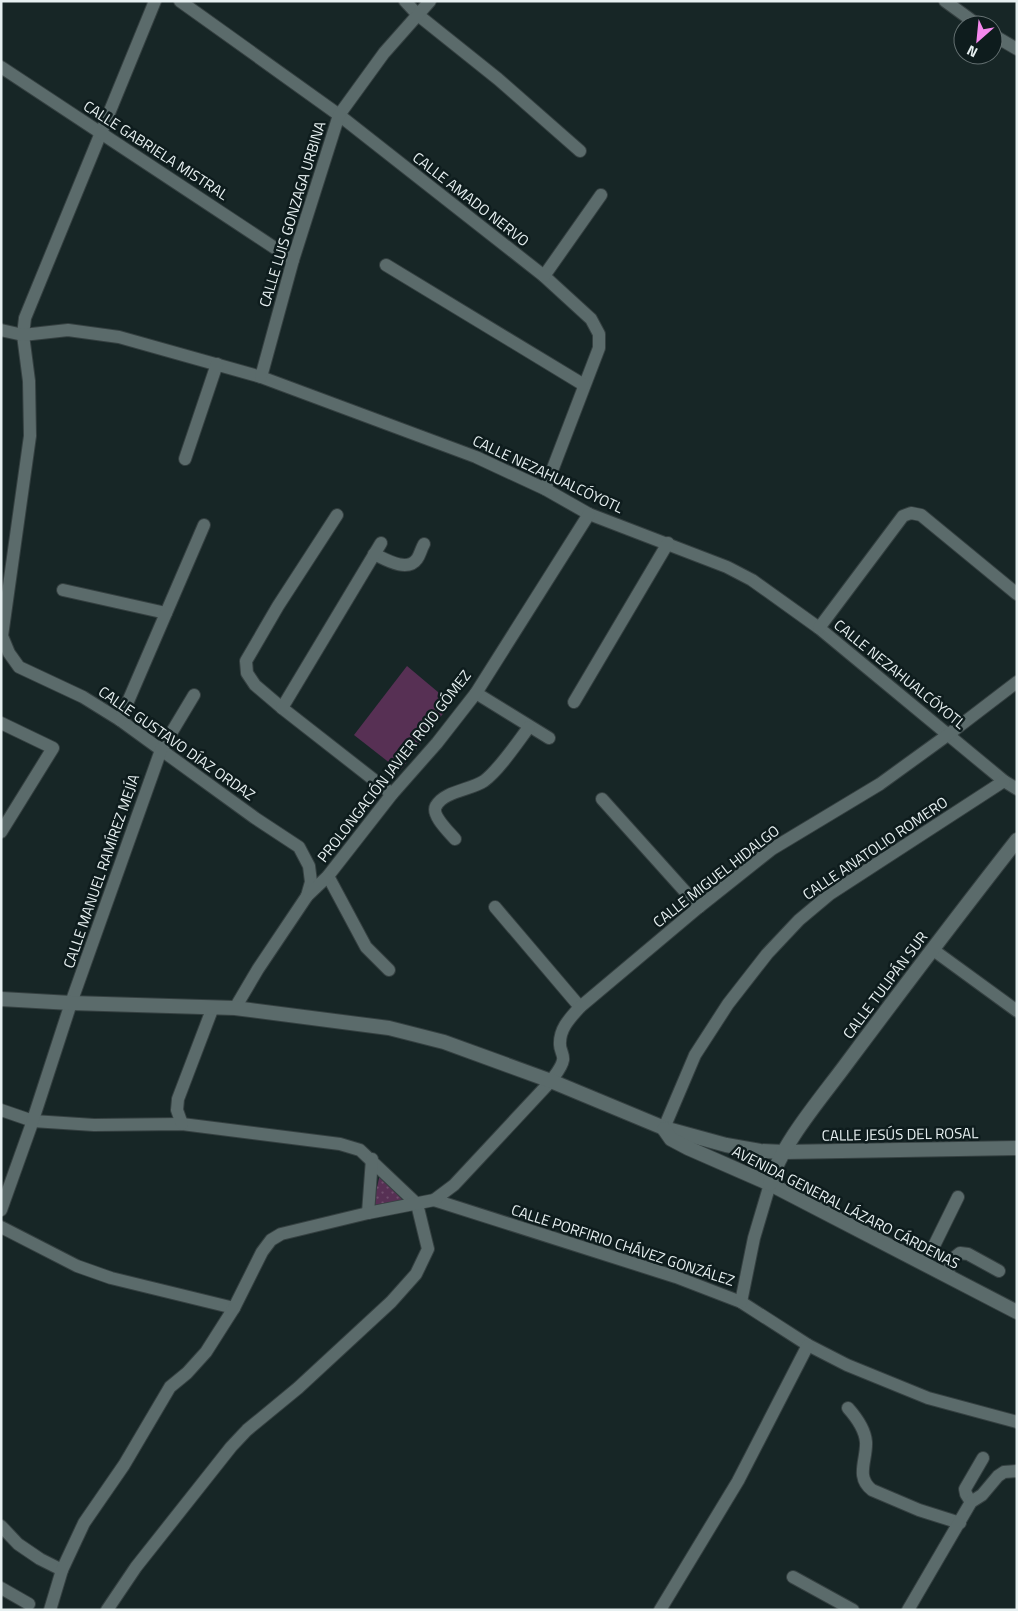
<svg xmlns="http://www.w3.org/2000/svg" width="1018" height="1611" viewBox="0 0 1018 1611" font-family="'Titillium Web',sans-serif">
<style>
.green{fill:url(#green-dots)}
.pitch{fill:#573054}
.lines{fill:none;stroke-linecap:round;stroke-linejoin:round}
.minor-casing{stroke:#354041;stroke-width:14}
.tertiary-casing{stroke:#354041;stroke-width:16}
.minor{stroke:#5b6b6b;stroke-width:12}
.tertiary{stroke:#5b6b6b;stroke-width:14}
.labels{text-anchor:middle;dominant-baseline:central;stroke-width:5;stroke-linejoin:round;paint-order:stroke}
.street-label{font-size:15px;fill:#e7f0f1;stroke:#0e1c1d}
</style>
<defs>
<pattern id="green-dots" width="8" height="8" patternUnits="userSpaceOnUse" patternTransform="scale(1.25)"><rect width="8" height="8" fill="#573054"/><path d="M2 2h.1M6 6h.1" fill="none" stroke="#6f4e6d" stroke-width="1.8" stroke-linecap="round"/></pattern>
</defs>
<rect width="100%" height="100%" fill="#172626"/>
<path class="green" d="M380,1174L405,1203L372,1209Z"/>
<path class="pitch" d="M407,666L451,703L400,771L354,735Z"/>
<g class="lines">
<defs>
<g id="minor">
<path d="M155,1L25,318L23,335L29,381L30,436L2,636L9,653L19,667L83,697L120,720L255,818L299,847L309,866L311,882L307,896"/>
<path d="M180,1L339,115L544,276L591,319L599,334V348L545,489"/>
<path d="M405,1L418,15L498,79L580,151"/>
<path d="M945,1L978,25"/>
<path d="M993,35L1017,49"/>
<path d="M1,67L293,260"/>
<path d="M386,265L584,385"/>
<path d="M544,276L601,195"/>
<path d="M1,330L23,335L68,330L119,337L261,377L476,457L545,489L589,514L727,567L752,580L819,628L1004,781L1017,789"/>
<path d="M261,377L293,260L339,115L384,53L430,1"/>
<path d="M185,459L217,364"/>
<path d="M337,515L278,606L246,661L247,673L255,685L282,708L392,794"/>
<path d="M374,554C385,559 407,573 417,559C420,555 421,549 424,544"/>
<path d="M63,590L166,613"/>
<path d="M819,628L903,516L911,513L921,515L1017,594"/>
<path d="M476,693L549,738"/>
<path d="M574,702L668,543"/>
<path d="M282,708L381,543"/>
<path d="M120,720L204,525"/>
<path d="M1,723L53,748L1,832"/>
<path d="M602,799L699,907"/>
<path d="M455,839C449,832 431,815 436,806C444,791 471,790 484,781C499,770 517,743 529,727"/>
<path d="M328,876L366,947L389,970"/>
<path d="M495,907L580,1007"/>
<path d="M932,949L1017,1011"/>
<path d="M235,1008L258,969L307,896L328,876L392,794L437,743L476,693L589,514"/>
<path d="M1,1110L33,1121L94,1125L182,1124L340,1144L360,1150L417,1204L428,1249L416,1274L391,1302L298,1388L247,1430L231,1447L136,1567L107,1610"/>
<path d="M182,1124L177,1110L178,1099L213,1007"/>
<path d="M664,1128L695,1055L728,1004L767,954L799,920L830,894L1004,781"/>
<path d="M434,1200L676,1277L741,1302L808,1345L847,1365L928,1398L1017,1422"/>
<path d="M1,1210L31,1126L71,1003L161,750L194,695"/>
<path d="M368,1213L372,1159"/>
<path d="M1,1227L77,1266L111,1278L234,1308"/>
<path d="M925,1264L958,1197"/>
<path d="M946,1275L955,1257L960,1253L968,1254L999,1271"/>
<path d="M741,1302L754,1238L770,1184"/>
<path d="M848,1408C856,1417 865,1429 866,1442C867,1460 855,1477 872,1490L919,1510L960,1523"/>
<path d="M971,1502L966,1494L965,1489L983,1458"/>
<path d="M1,1526L18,1544L40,1559L62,1570"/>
<path d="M793,1577L853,1610"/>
<path d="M1,1588L29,1604"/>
<path d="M50,1610L62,1570L84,1523L124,1465L170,1387L187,1373L206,1352L234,1308L262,1252L271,1240L281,1234L368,1213L434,1200L454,1185L551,1081C555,1075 562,1067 563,1060C564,1055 560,1050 560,1045C559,1029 570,1018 580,1007L699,907L772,849L880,784L949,734L1017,682"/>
<path d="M660,1610L738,1481L808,1345"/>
<path d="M908,1610L971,1502L982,1495L998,1476L1004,1472L1017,1471"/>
</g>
<g id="tertiary">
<path d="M1,999L71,1003L235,1008L389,1028L444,1042L551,1081L664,1128L726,1145L760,1151L784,1152L1017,1148"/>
<path d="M664,1129L671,1139L688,1148L770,1184L1017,1312"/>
<path d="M770,1184C780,1145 823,1096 847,1063C903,988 959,914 1017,840"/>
</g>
</defs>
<use href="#minor" class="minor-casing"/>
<use href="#tertiary" class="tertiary-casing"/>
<use href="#minor" class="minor"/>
<use href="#tertiary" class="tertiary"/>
</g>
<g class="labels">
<g class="street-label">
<text transform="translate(156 150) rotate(33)">CALLE GABRIELA MISTRAL</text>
<text transform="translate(471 199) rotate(38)">CALLE AMADO NERVO</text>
<text transform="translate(292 214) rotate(-73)">CALLE LUIS GONZAGA URBINA</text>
<text transform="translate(548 474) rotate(25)">CALLE NEZAHUALCÓYOTL</text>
<text transform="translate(900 674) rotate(39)">CALLE NEZAHUALCÓYOTL</text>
<text transform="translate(177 743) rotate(35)">CALLE GUSTAVO DÍAZ ORDAZ</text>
<text transform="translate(394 766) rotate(-52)">PROLONGACIÓN JAVIER ROJO GÓMEZ</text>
<text transform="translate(875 848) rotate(-34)">CALLE ANATOLIO ROMERO</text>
<text transform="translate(101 871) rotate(-71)">CALLE MANUEL RAMÍREZ MEJÍA</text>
<text transform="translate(716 876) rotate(-38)">CALLE MIGUEL HIDALGO</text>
<text transform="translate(885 985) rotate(-53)">CALLE TULIPÁN SUR</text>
<text transform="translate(900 1134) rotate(-1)">CALLE JESÚS DEL ROSAL</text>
<text transform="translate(846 1207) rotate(27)">AVENIDA GENERAL LÁZARO CÁRDENAS</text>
<text transform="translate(623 1245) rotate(18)">CALLE PORFIRIO CHÁVEZ GONZÁLEZ</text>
</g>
</g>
<rect width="1018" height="1611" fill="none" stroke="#e7f0f1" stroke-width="5"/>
<g transform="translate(978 40) rotate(207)"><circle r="24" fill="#0e1c1d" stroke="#657172"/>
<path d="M0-4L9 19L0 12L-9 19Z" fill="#f589ee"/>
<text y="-8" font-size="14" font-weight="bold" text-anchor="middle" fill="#e7f0f1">N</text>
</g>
</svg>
